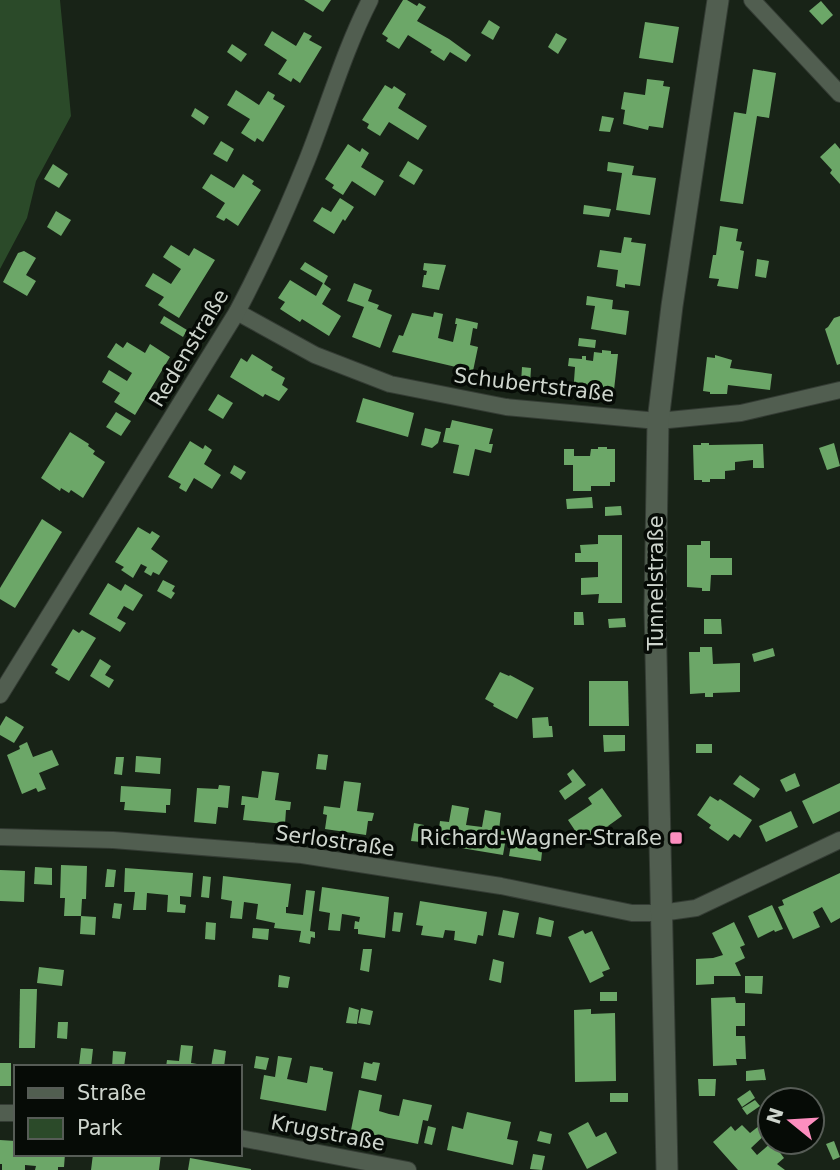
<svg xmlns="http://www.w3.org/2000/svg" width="840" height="1170" viewBox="0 0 840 1170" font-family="'DejaVu Sans',sans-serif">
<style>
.green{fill:#2b4a29}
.building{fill:#6ca768}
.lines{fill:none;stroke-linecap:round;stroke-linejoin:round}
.street-casing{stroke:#343c34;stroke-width:18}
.secondary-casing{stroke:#343c34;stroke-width:23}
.street{stroke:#515e50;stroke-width:16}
.secondary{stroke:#515e50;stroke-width:21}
.poi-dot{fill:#fd8ebf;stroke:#060b06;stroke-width:2.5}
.labels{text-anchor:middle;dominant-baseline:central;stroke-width:7;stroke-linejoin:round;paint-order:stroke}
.street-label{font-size:21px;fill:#ced5cd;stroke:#060b06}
.poi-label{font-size:21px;fill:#ced5cd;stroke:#060b06;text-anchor:end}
</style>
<rect width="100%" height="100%" fill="#182317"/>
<path class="green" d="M0,0H60L71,116L36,181L27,218L0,269Z"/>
<g class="building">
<path d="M304,0H331L323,12Z"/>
<path d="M403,0H407L417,6L419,3L426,7L417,21L449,39L471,55L466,62L450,52L444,61L430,52L432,50L408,35L399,49L386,41L388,38L382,34Z"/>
<path d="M821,1L833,15L822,25L809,11Z"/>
<path d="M489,20L500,27L493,40L481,33Z"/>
<path d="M645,22L679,27L673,63L639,58Z"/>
<path d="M272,31L296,46L304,32L312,36L309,40L322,47L300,83L293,78L291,82L278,74L287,60L264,45Z"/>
<path d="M556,33L567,39L558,54L548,47Z"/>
<path d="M232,44L247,54L241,62L227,52Z"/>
<path d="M753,69L776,73L769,118L757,116L743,204L720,201L734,112L746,114Z"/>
<path d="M647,79L664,81L663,86L670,87L663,128L649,126L648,130L623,124L625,110L621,109L624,92L645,95Z"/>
<path d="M385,85L392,89L394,86L406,94L398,108L427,126L418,140L389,122L380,136L367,128L369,124L362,120Z"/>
<path d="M236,90L259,105L268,91L275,95L273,99L285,106L263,142L257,138L255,142L241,133L250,119L227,105Z"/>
<path d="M195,108L209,117L204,125L191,116Z"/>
<path d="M602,116L614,118L610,132L599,131Z"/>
<path d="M221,141L234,149L227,162L213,154Z"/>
<path d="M835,143L840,149V184L830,173L832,170L820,157Z"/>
<path d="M348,144L360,152L362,148L369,153L361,167L384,181L375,196L352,181L343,195L332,188L334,185L325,179Z"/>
<path d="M408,161L423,170L414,185L399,176Z"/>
<path d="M608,162L634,166L632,175L656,178L650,215L616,210L622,173L607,171Z"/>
<path d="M53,164L68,174L59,188L44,179Z"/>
<path d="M211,174L234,188L243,174L254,181L252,184L261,190L238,226L226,218L224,221L216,217L225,203L202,188Z"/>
<path d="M340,198L354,207L345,221L343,219L334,234L313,221L322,207L331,212Z"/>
<path d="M584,205L611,209L609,217L583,214Z"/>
<path d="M56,211L71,220L61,236L47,227Z"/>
<path d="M720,226L738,229L736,241L742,242L740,250L744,251L738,289L717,286L719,279L709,278L713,255H716Z"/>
<path d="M624,237L632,238L631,242L646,244L640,286L625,284V288L616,286L618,270L597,267L600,250L621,253Z"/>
<path d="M171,245L189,256L194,248L215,260L179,318L158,305L164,297L145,286L153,273L171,284L181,269L163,257Z"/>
<path d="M24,251L36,258L26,275L36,281L27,296L3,282L18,253Z"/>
<path d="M757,259L769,261L766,278L755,276Z"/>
<path d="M305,262L328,276L324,284L331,289L322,304L341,316L329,336L302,319L300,322L280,309L285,302L278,298L290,280L316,296L323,283L300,269Z"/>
<path d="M424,263L446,265L439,290L422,287L424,275H426L427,271L423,270Z"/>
<path d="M354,283L372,290L368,301L379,305L377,309L392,315L380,348L352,337L364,307L347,301Z"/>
<path d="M587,296L613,300L612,309L629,311L626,335L591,329L595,306L586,305Z"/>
<path d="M434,312L443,314L438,338L453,342L457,324H455L456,318L478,323L477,329L473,328L470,345L478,347L473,371L392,352L399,335L403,336L412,313L433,317Z"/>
<path d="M164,316L187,330L183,337L160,323Z"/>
<path d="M840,316V364L837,365L825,329L828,327L834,318Z"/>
<path d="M579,338L596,340L595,348L578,346Z"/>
<path d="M127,342L145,353L150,344L170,357L135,415L114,402L120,393L102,382L109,370L127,381L132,373L107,357L116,343L123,348Z"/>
<path d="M602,350L611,351V354H618L613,399L573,395L575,367L568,366L569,358L582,359V356H586V360L593,361L594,352L602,353Z"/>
<path d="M252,354L273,367L271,370L285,378L282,385L288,389L279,401L265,394L263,397L230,377L241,358L247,362Z"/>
<path d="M715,355L732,360L730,368L772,374L770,390L728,385L727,394H710V392L703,391L707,357L715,358Z"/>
<path d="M522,367L531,368L530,384L521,383Z"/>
<path d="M218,394L233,403L223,419L208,410Z"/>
<path d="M363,398L414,413L408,437L356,422Z"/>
<path d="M116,412L131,421L121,436L106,427Z"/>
<path d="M452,420L493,429L489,444H493L491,453L475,449L469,476L453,473L459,445L443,442L446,428H450Z"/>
<path d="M425,428L441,432L438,443L432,448L421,445Z"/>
<path d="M70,432L89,444L88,446L95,451L93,454L105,462L83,498L71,490L69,493L61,488L60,491L41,478Z"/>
<path d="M190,441L203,449L205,445L212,450L204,464L221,475L212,489L194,478L186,492L179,488L181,484L168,477Z"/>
<path d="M701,443H709V445L763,444L764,468H753V460L735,462V470L725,471V479H710V482H702V480H694L693,445H701Z"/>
<path d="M834,443L840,466L827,470L819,448Z"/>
<path d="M598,447H607V449H615V482H610V486H591V491H573V465H564V449H574V456H590L591,449H598Z"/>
<path d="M234,465L246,472L241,480L230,473Z"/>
<path d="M592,497L593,508L567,509L566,499Z"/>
<path d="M621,506L622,515L605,516V507Z"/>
<path d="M42,519L62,532L15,608L0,599V588Z"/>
<path d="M138,527L150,534L152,531L160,536L151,549L168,561L159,575L153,572L151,576L144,572L147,567L141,564L133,578L121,570L124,567L115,562Z"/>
<path d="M598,535H622V603H598L599,594L581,595V578L598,577V562H575V553H581L580,545L598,544Z"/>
<path d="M701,541H710V558H732V575H711L710,591H702V588L687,587V545H701Z"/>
<path d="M163,580L175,586L172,591L175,593L171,599L157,591Z"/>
<path d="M108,583L121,591L125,584L143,595L133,611L124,606L117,618L126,623L120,632L89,614Z"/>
<path d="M574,612H583L584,625H574Z"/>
<path d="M625,618L626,627L609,628L608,619Z"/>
<path d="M704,619H721L722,634H704Z"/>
<path d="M73,629L79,633L82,630L96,638L69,681L55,673L58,669L51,665Z"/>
<path d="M700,647H712L713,664L740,663V692L713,693V697H705V693L690,694L689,652H700Z"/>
<path d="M773,648L775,656L754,662L752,654Z"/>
<path d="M100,659L111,666L105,675L114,680L109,688L90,676Z"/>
<path d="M500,672L509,676L510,675L534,688L517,719L493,706L494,704L485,699Z"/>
<path d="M589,681H628L629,726H589Z"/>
<path d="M6,716L24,727L14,743L0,735V726Z"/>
<path d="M548,717L549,726H552L553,737L533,738L532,718Z"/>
<path d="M603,735H625V751L604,752Z"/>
<path d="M27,742L33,757L52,750L59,765L39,773L46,789L38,792L36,788L22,794L7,755L20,749L19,746Z"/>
<rect x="696" y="744" width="16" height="9"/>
<path d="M318,754L328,755L326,770L316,769Z"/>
<path d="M136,756L161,758L160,774L135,772Z"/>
<path d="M116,757H124L122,775L114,774Z"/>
<path d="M573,769L586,785L565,800L559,791L572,782L567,774Z"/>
<path d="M262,771L279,773L275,800L291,802L290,810H286L285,824L243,820L245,805H241L242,796L258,798Z"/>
<path d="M795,773L800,786L786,792L780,780Z"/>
<path d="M740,775L760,789L754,798L733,784Z"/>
<path d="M344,781L361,783L357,811L374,813L372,821H368L366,835L325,829L327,815L323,814L324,806L340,808Z"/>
<path d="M840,783V811L813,824L802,801Z"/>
<path d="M219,785L230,786L228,808L218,807L216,824L194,822L197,788L218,789Z"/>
<path d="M121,786L171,789L170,805H166V813L124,810L125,802H120Z"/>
<path d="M602,788L622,816L608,826L610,829L591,842L586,834L580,838L568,820L592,804L588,798Z"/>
<path d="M710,796L718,801L720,799L752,820L740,838L734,834L728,841L709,828L711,825L697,815Z"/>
<path d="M452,805L469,808L466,825L482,827L485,810L501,813L499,830L507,832L503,855L437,844L440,821L449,822Z"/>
<path d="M791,811L798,827L766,842L759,826Z"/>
<path d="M414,823L424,825L421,842L411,841Z"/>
<path d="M512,839L543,844L541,861L509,856Z"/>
<path d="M61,865L87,866L86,899H82L81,916L96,917L95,935L80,934L81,916H64L65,898H60Z"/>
<path d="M35,867L52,868V885L34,884Z"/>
<path d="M125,868L193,873L191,897L180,896V904L186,905L185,913L167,912L168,895L157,894L147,893L146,910H133L135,892H124Z"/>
<path d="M107,869L116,870L114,887H105Z"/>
<path d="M0,870L25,871L24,902L0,901Z"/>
<path d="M840,873V918L831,923L822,907L813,912L820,927L793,939L778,907L784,905L782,900Z"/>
<path d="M203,876L211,877L209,898L201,897Z"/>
<path d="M223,876L291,884L288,907H286V913L303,915L306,890L315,891L310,931L315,932V938L311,937L310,944L299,942L301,931L274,928L275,923L256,919L258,904L244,902L242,919L230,918L232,901L221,899Z"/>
<path d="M322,887L389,897L385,938L358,934V929H354L355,921L359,922L360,917L342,914L340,931L328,930L330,913L319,911Z"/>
<path d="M420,901L487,912L483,936L478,935L476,944L454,940L455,931L445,930L443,938L421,935L423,926L416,925Z"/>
<path d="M114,903L122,904L120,919L112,918Z"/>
<path d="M772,905L783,929L775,932L774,930L758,938L748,916Z"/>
<path d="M503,910L519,913L514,938L498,935Z"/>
<path d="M394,912L403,913L400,932L392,931Z"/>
<path d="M539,917L554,921L551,937L536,934Z"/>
<path d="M206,922L216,923L215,940L205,939Z"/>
<path d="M734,922L745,945L740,947L745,958L735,963L741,976H714V984L696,985V959L713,958L723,955L712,933Z"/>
<path d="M253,928L269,929L268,940L252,938Z"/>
<path d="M583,930L585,934L592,931L610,969L602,972L604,976L590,983L568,937Z"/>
<path d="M363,949H372L369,972L360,970Z"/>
<path d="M493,959L504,962L501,983L489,980Z"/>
<path d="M39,967L64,970L62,986L37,983Z"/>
<path d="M279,975L290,977L288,988L278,987Z"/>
<path d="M745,976H763L762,994L745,993Z"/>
<path d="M20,989H37L35,1048H19Z"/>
<rect x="600" y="992" width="17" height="9"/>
<path d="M735,997L736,1003H745V1026H736V1036H745L746,1059H736L737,1065L713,1066L711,998Z"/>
<path d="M349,1007L359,1010L357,1024L346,1023Z"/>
<path d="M361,1008L373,1011L370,1025L358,1023Z"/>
<path d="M591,1009V1014L615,1013L616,1081L575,1082L574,1010Z"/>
<path d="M58,1022H68L67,1039L57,1038Z"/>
<path d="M181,1045L193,1046L191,1063L203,1065V1067H166L167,1060L179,1061Z"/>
<path d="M81,1048L93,1049L91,1067H67L68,1064L79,1065Z"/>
<path d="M214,1049L226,1051L224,1067H211Z"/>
<path d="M113,1051L126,1052L124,1067H112Z"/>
<path d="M256,1056L269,1058L266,1070L254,1068Z"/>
<path d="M278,1056L292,1058L287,1079L307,1083L310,1066L323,1068V1070L333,1072L326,1111L260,1099L264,1075L275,1077Z"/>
<path d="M364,1062L372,1064L373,1062L380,1063L376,1081L361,1078Z"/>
<rect x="0" y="1063" width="11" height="23"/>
<path d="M764,1069L766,1080L746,1081V1071Z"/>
<path d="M698,1079H716L715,1096H699Z"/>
<path d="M359,1090L382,1095L379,1111L389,1114L399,1116L403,1099L432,1105L428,1121L423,1120L418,1144L351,1130Z"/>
<path d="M750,1090L755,1098L742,1107L737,1099Z"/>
<rect x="610" y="1093" width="18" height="9"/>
<path d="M755,1100L760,1106L747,1115L742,1108Z"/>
<path d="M467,1112L511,1122L507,1139L518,1141L513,1165L447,1150L452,1126L463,1129Z"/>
<path d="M768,1119L770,1122V1130L751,1148L757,1155L772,1142L784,1158L777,1164L785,1170H738L713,1142L731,1126L735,1131L742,1125L750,1133Z"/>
<path d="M588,1122L596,1137L606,1132L617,1153L587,1169L568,1133Z"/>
<path d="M428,1126L436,1128L432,1145L424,1143Z"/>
<path d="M540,1131L552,1134L550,1144L537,1141Z"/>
<path d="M0,1140L16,1141V1154H65L64,1167H58V1170H35L36,1166L25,1165V1170H2V1164H0Z"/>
<path d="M834,1141L840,1157L833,1160L826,1144Z"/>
<path d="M93,1154H161L159,1170H91Z"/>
<path d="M533,1154L545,1156L542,1170L530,1169Z"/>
<path d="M190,1158L251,1169V1170H188Z"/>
</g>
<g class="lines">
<defs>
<g id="street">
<path d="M752,0L840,94"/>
<path d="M237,312L315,355L390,384L506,407L658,421L741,413L840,390"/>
<path d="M0,695L237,312C263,263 286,212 307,160C328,107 344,51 370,0"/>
<path d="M0,837L113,840L302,855L501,886L632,913H661L696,908L840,840"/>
<path d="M0,1113H16"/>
<path d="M240,1138L408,1170"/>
</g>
<path id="secondary" d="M667,1170L655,608L658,421L672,306L718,0"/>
</defs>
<use href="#street" class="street-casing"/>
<use href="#secondary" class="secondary-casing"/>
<use href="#street" class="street"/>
<use href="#secondary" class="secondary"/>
</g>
<rect class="poi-dot" x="669" y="831" width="14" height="14" rx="3.5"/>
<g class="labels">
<g class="street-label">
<text transform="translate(189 348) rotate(-59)">Redenstraße</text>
<text transform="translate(534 385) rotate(7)">Schubertstraße</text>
<text transform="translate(656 583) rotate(-90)">Tunnelstraße</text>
<text transform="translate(335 841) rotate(8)">Serlostraße</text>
<text transform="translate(328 1133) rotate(11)">Krugstraße</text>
</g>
<g class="poi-label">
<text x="662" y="838">Richard-Wagner-Straße</text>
</g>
</g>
<rect x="14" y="1065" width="228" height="91" fill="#060b06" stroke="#565c56" stroke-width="2"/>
<rect x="28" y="1088" width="35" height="10" fill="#515e50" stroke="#565c56" stroke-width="2"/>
<text x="77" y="1100" font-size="21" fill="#ced5cd">Straße</text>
<rect x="28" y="1118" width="35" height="21" fill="#2b4a29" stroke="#565c56" stroke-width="2"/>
<text x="77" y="1135" font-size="21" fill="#ced5cd">Park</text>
<g transform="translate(791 1121) rotate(288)"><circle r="33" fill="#060b06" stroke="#565c56" stroke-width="2"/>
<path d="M0-5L12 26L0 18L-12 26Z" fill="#fd8ebf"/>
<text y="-10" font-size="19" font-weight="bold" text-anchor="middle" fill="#ced5cd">N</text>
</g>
</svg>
